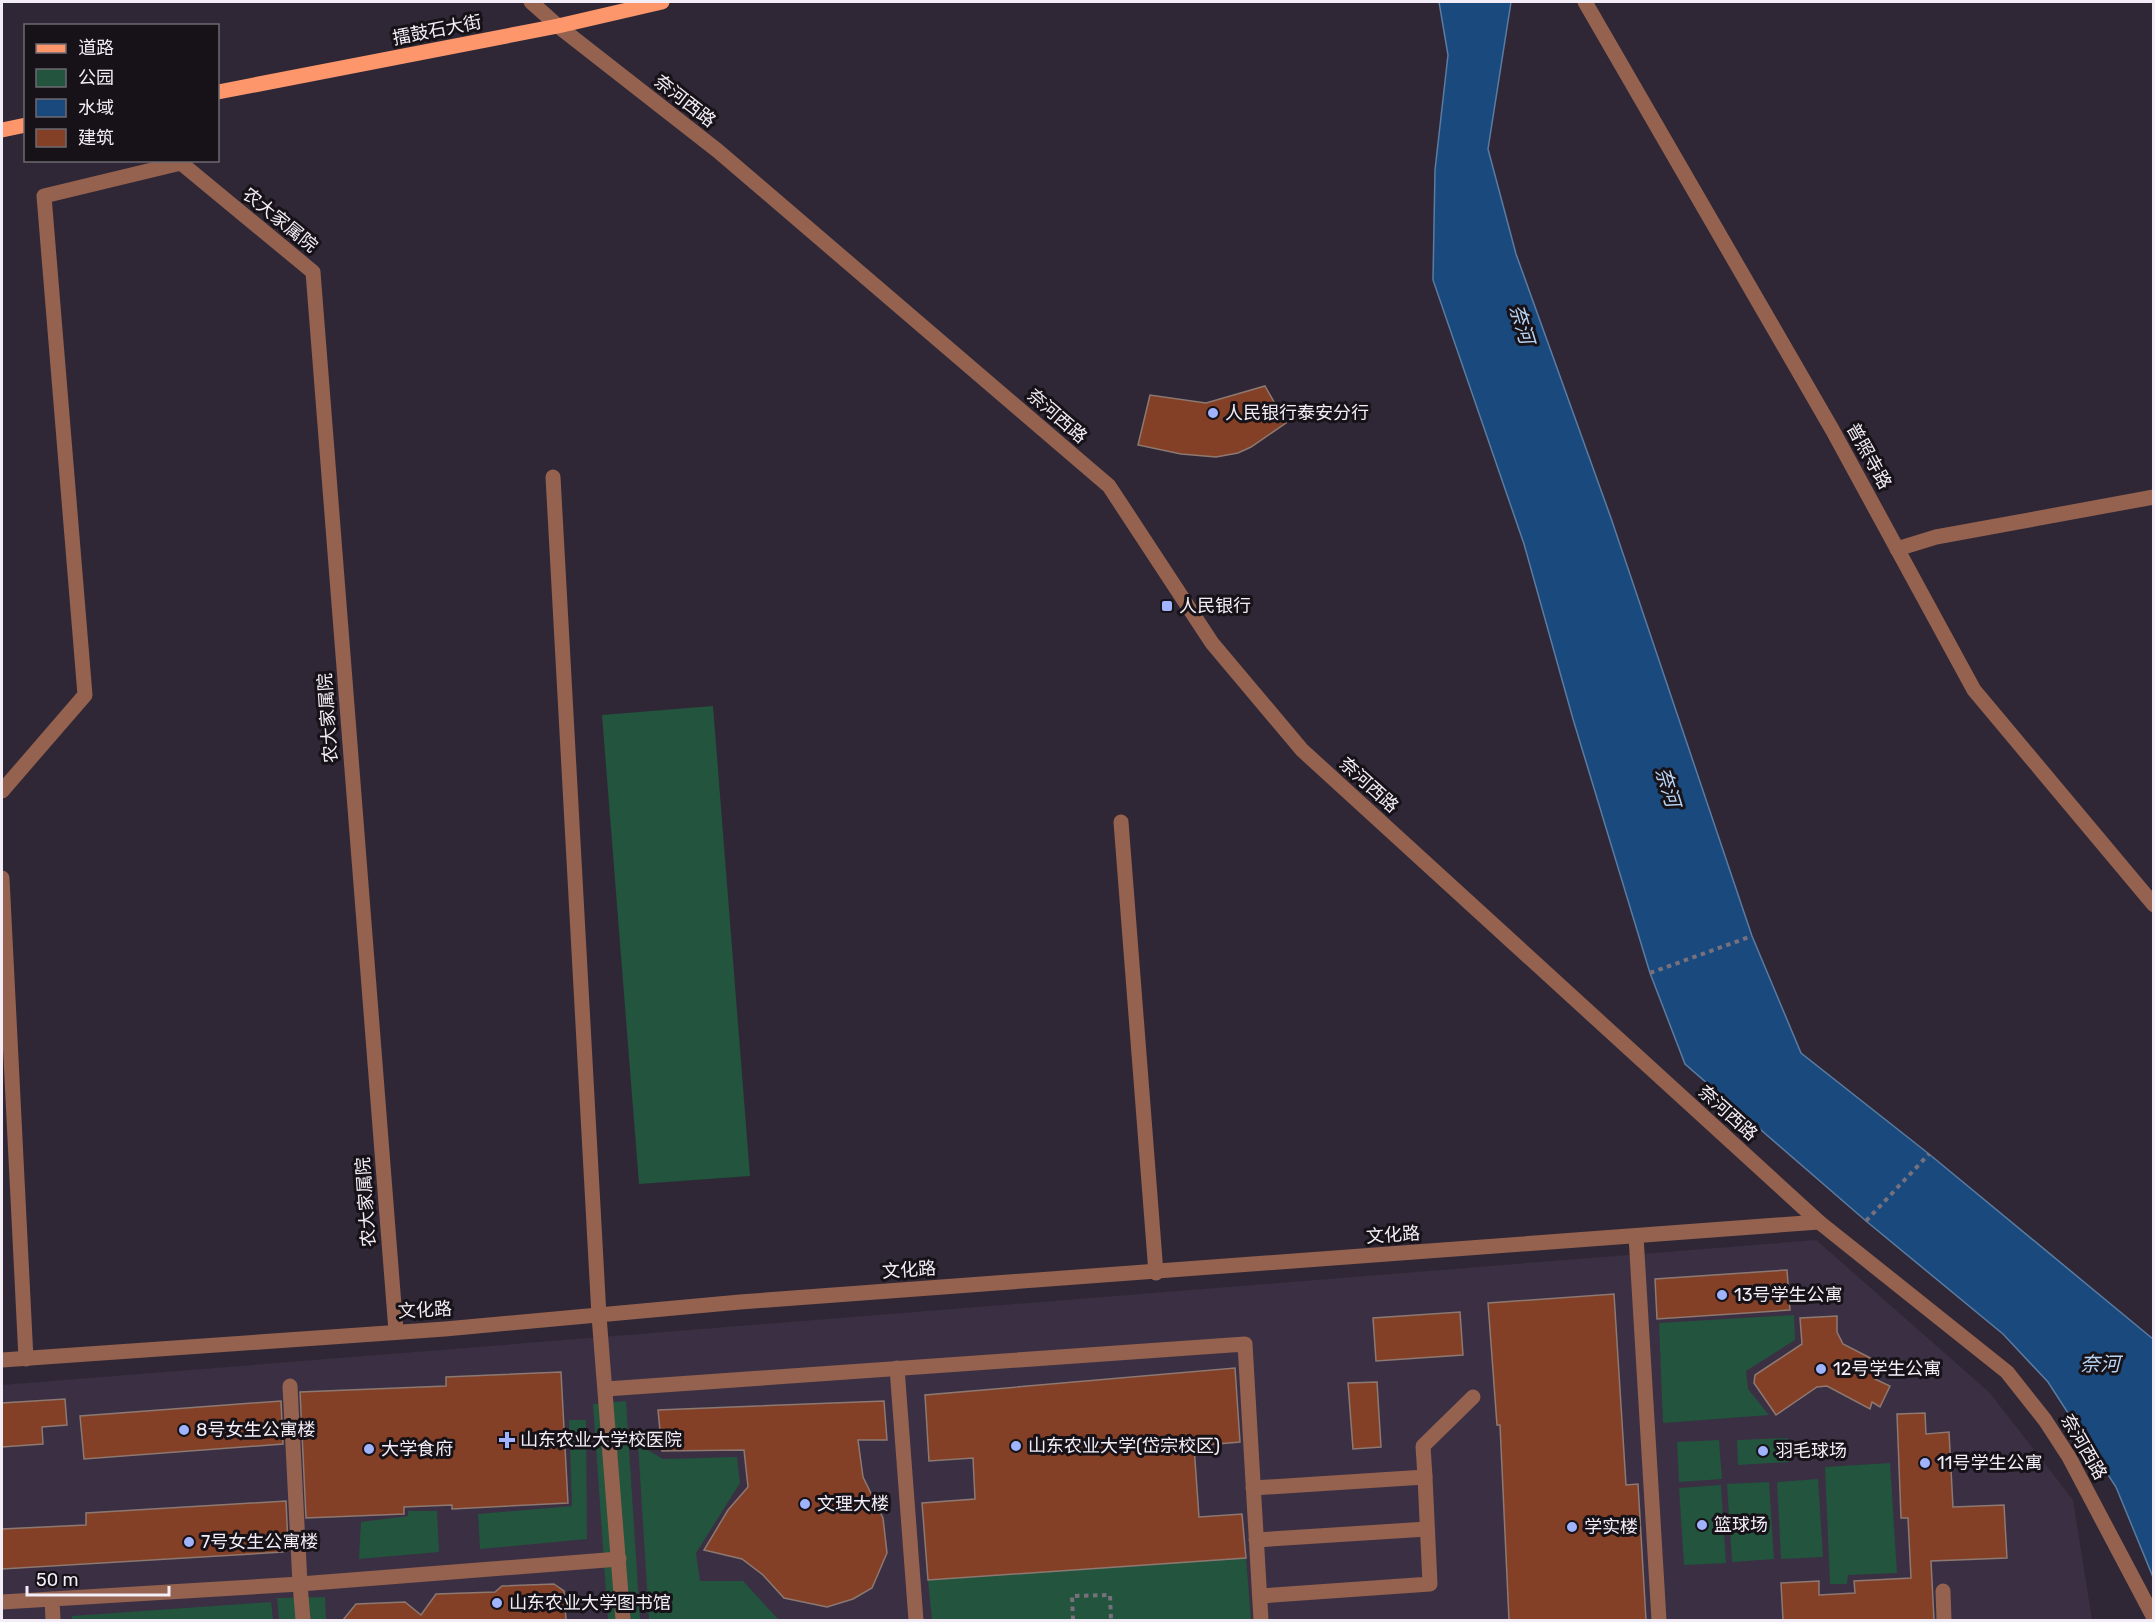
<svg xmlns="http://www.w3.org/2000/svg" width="2155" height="1622" viewBox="0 0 2155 1622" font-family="Rubik,'Noto Sans SC',sans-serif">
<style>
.built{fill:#3b2f43}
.green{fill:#22543e}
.water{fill:#1a4a7d;stroke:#5b7ba1;stroke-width:1.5}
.building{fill:#834026;stroke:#8d7971;stroke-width:1.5}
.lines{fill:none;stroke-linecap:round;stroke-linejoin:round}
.path{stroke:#77707d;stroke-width:4;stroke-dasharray:4.5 4.5;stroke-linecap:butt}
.minor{stroke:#94624e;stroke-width:15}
.major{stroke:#fd976b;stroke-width:15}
.poi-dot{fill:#a0b3fd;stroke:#161218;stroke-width:2}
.labels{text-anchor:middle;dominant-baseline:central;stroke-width:6;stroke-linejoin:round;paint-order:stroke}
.street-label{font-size:18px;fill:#f2edf6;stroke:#161218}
.poi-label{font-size:18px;fill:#f2edf6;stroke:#161218;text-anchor:start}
.water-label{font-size:20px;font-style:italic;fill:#b9d3f2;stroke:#161218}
</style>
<rect width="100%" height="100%" fill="#2f2736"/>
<path class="built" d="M1816,1240L1989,1392L2073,1500L2092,1620H2V1385Z"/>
<g class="green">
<path d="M713,706L750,1176L639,1184L602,715Z"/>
<path d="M1794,1315L1795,1340L1746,1371L1748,1389L1769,1415L1663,1423L1659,1323Z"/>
<path d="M626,1401L640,1620H608L593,1404Z"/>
<path d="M569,1420H586L587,1539L480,1549L478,1514L572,1506Z"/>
<path d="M1788,1438L1789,1462L1738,1465L1737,1440Z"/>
<path d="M1719,1440L1722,1479L1679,1482L1677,1442Z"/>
<path d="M638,1444L663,1459L737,1457L740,1483L696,1553L700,1581H743L778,1619L789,1620H649Z"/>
<path d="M1890,1463L1897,1573L1848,1575L1847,1584H1830L1825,1467Z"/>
<path d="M1818,1479L1823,1557L1781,1559L1777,1482Z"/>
<path d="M1769,1482L1774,1559L1732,1562L1727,1484Z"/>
<path d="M1721,1485L1726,1563L1684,1565L1679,1488Z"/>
<path d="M408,1511H437L439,1552L359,1559L361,1522L408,1516Z"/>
<path d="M1246,1558L1251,1620H932L928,1580Z"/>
<path d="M325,1597L326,1620H279L277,1598Z"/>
<path d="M271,1602L273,1620H72V1616Z"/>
</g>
<path class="water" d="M1439,2H1511L1488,149L1516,254L1611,518L1752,936L1801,1053L1929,1154L2153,1339V1577L2116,1487L2048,1382L2003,1334L1866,1221L1685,1064L1650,973L1573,719L1524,544L1433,280L1435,170L1448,55Z"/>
<g class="building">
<path d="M1265,386L1286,423L1251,447L1238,453L1216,457L1181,454L1138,445L1150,395L1206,403Z"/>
<path d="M1787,1270L1790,1310L1657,1319L1655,1279Z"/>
<path d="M1614,1294L1626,1485L1638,1484L1646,1620H1509L1500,1425H1497L1488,1303Z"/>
<path d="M1460,1312L1463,1355L1376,1361L1373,1318Z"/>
<path d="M1837,1316V1332L1843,1344L1880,1363L1875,1379L1890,1386L1880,1407L1872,1402L1870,1409L1827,1386L1817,1387L1776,1415L1754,1383L1755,1375L1802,1344L1800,1318Z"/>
<path d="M1235,1368L1240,1442L1194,1446L1199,1517L1242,1514L1246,1558L928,1580L922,1503L975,1499L973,1458L929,1461L925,1395Z"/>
<path d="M561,1372L568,1503L452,1509V1505L404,1507V1514L306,1518L300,1392L446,1386V1377Z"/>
<path d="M1377,1382L1381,1447L1353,1449L1348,1383Z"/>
<path d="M65,1399L67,1425L42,1427L43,1444L2,1447V1403Z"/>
<path d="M281,1401L283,1444L84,1459L80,1416Z"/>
<path d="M884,1401L887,1440H858L863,1477L883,1518L887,1553L872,1588L853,1599L827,1607L784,1598L763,1575L742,1559L704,1550L728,1510L748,1487L744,1450L662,1451L658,1410Z"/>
<path d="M1925,1413L1926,1434L1949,1432L1953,1507L2004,1505L2007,1558L1931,1561L1934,1620H1783L1781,1583L1819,1581V1595L1855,1593L1854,1581L1911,1578L1908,1518H1901L1897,1414Z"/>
<path d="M286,1501L288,1544L283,1552L2,1569V1529L86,1525V1513Z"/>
<path d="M554,1584L564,1591L566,1620H343L356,1604L405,1602L421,1615L436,1594L495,1592L502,1586Z"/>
</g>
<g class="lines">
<g class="path">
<path d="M1650,973L1752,936"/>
<path d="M1866,1221L1929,1154"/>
<path d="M1073,1620L1072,1596L1110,1595L1111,1620"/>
</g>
<g class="minor">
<path d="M531,2L558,26L718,151L1109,486L1212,643L1302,750L1819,1222L2007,1372L2045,1420L2069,1457L2154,1618"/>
<path d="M1585,2L1833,431L1974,690L2154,905"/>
<path d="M553,477L599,1316L623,1620"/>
<path d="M1897,549L1936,537L2154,497"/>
<path d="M2,791L85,695L44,196L181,163L313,272L396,1331"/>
<path d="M1121,822L1156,1273"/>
<path d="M2,878L26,1359"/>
<path d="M1636,1236L1659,1620"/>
<path d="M2,1360L445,1329L740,1302L1819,1222"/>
<path d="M897,1368L916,1620"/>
<path d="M606,1389L1245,1344L1261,1620"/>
<path d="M1425,1477L1423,1446L1473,1397"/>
<path d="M1253,1488L1425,1477L1430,1584L1260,1596"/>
<path d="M1256,1540L1427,1529"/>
<path d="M1943,1591L1944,1620"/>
<path d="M2,1602L52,1599"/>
<path d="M53,1620L52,1599L300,1584L290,1386"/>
<path d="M303,1620L300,1584L619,1559"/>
</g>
<g class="major">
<path d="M218,92L558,26L662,2"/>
<path d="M2,130L26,125"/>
</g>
</g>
<g class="poi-dot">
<circle cx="1213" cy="413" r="6"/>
<rect x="1161" y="600" width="12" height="12" rx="3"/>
<circle cx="1722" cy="1295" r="6"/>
<circle cx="1821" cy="1369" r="6"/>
<circle cx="184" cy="1430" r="6"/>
<path d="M504 1431h6v6h6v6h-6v6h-6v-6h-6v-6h6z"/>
<circle cx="1016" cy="1446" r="6"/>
<circle cx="369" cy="1449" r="6"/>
<circle cx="1763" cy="1451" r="6"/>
<circle cx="1925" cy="1463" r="6"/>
<circle cx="805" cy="1504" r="6"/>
<circle cx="1702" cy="1525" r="6"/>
<circle cx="1572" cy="1527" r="6"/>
<circle cx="189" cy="1542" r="6"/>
<circle cx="497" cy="1603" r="6"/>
</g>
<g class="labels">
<g class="street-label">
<text transform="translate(437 30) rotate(-11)">擂鼓石大街</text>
<text transform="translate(685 101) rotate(38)">奈河西路</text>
<text transform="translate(280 220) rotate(39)">农大家属院</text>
<text transform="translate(1057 416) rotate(41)">奈河西路</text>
<text transform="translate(1869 456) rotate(61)">普照寺路</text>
<text transform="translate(328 718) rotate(-94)">农大家属院</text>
<text transform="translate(1369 785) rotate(42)">奈河西路</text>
<text transform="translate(1728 1113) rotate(42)">奈河西路</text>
<text transform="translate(366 1202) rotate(-94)">农大家属院</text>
<text transform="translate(1393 1235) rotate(-4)">文化路</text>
<text transform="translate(909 1270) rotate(-4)">文化路</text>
<text transform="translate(425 1310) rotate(-3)">文化路</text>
<text transform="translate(2084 1447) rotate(60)">奈河西路</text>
</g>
<g class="poi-label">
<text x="1225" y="413">人民银行泰安分行</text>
<text x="1179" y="606">人民银行</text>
<text x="1734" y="1295">13号学生公寓</text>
<text x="1833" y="1369">12号学生公寓</text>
<text x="196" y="1430">8号女生公寓楼</text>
<text x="520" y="1440">山东农业大学校医院</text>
<text x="1028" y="1446">山东农业大学(岱宗校区)</text>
<text x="381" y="1449">大学食府</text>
<text x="1775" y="1451">羽毛球场</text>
<text x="1937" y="1463">11号学生公寓</text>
<text x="817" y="1504">文理大楼</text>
<text x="1714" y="1525">篮球场</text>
<text x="1584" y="1527">学实楼</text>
<text x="201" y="1542">7号女生公寓楼</text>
<text x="509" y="1603">山东农业大学图书馆</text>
</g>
<g class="water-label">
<text transform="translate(1522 324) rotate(73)">奈河</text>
<text transform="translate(1668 787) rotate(73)">奈河</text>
<text x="2100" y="1364">奈河</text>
</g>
</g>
<rect width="2155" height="1622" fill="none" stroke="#f2edf6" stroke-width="6"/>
<rect x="24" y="24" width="195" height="138" fill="#161218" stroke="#6e6a71" stroke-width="1.5"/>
<rect x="36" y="44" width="30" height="9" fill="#fd976b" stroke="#6e6a71" stroke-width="1.5"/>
<text x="78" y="54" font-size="18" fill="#f2edf6">道路</text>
<rect x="36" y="69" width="30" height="18" fill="#22543e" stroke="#6e6a71" stroke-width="1.5"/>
<text x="78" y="84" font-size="18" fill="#f2edf6">公园</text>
<rect x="36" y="99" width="30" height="18" fill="#1a4a7d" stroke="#6e6a71" stroke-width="1.5"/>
<text x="78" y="114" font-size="18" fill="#f2edf6">水域</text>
<rect x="36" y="129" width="30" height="18" fill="#834026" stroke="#6e6a71" stroke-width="1.5"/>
<text x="78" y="144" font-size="18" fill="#f2edf6">建筑</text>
<path d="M27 1586v9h142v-9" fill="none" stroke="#f2edf6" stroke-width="3"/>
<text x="36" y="1586" font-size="18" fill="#f2edf6" stroke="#161218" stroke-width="4.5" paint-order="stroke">50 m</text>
</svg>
